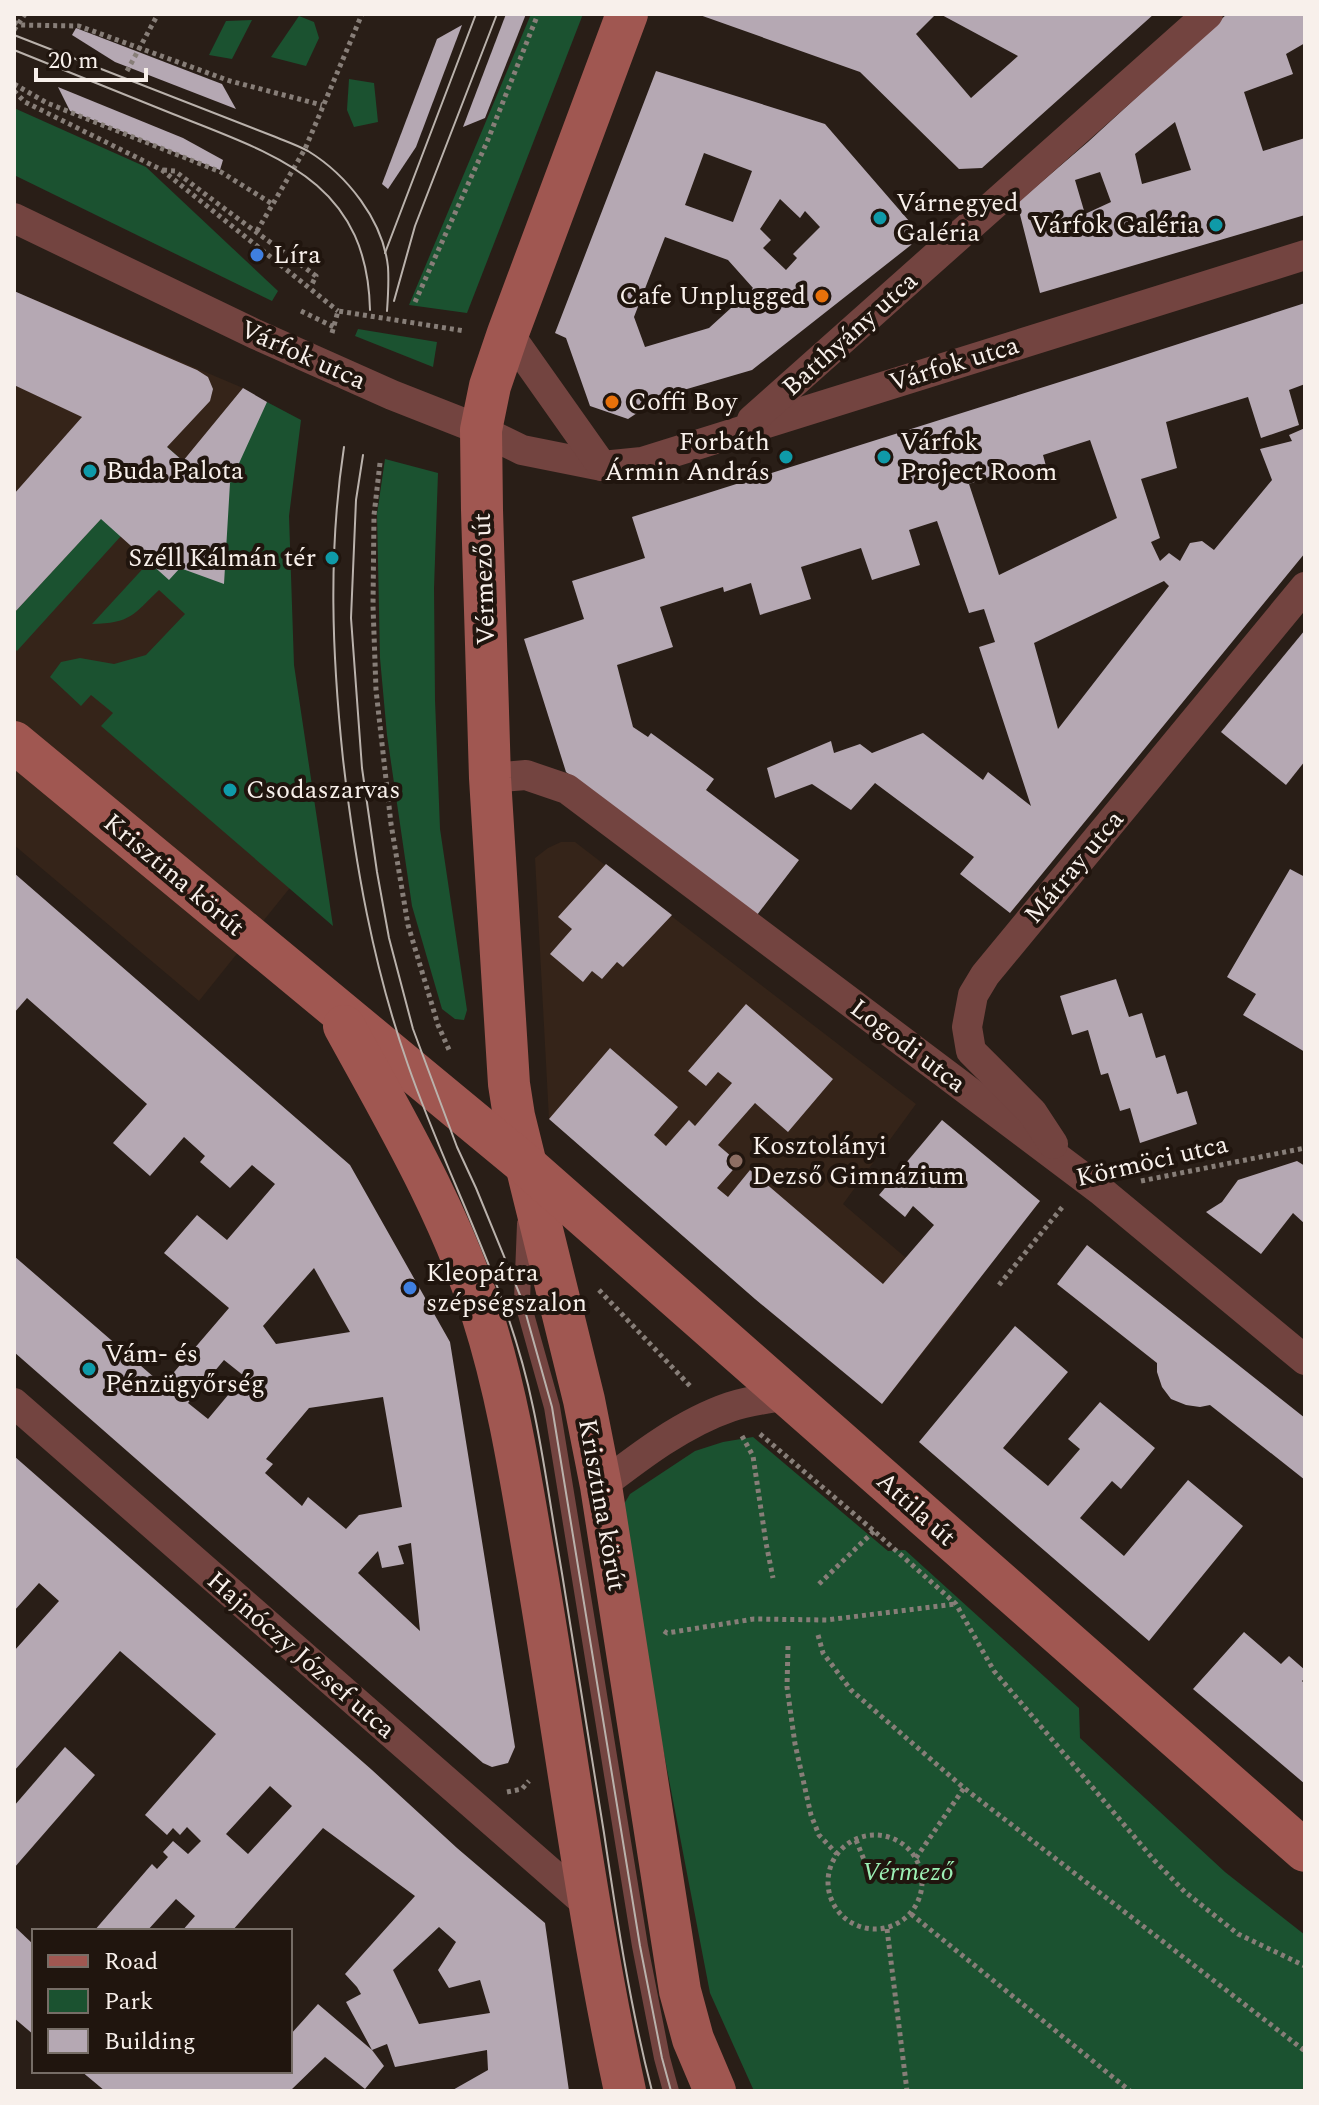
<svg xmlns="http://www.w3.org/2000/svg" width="1319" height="2105" viewBox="0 0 1319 2105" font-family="Spectral,serif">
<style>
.built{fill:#352419}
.green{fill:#1b5230}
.building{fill:#b5a8b3;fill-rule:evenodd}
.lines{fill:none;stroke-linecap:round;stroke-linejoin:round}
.path{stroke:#877e78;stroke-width:5;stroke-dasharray:4 4;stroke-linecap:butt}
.service{stroke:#734440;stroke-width:16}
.minor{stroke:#734440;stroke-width:30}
.secondary{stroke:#a05751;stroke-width:42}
.tram{stroke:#bab2ac;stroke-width:2}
.culture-dot{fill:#0f9aa8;stroke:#20150e;stroke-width:3}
.shop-dot{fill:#3f7fe0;stroke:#20150e;stroke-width:3}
.food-dot{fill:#e8710a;stroke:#20150e;stroke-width:3}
.education-dot{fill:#8d6e63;stroke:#20150e;stroke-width:3}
.labels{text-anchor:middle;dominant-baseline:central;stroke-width:8;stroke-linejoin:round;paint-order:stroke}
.poi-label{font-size:26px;fill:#f8f0eb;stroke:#20150e;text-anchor:start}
.street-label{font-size:26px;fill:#f8f0eb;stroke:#20150e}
.park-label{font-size:26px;font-style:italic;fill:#9df0b5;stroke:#20150e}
</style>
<rect width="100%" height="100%" fill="#291e17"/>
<g class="built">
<path d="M14,291L243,388L297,879L199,1001L14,845Z"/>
<path d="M561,842H575L916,1104L843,1204L961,1305L882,1404L549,1119L535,858L548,848Z"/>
</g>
<g class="green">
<path d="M531,14H583L467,313L409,305Z"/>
<path d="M299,16L314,22L319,38L306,66L271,57Z"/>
<path d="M252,20L232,59L209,55L226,21Z"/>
<path d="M349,79L374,83L378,122L354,127L347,110Z"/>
<path d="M14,108L146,167L278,291L272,301L14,175Z"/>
<path d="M358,329L437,342L433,367L355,336Z"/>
<path d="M267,402L301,420L289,516L294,665L333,926L101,726L113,713L91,695L81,706L50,677L61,662L80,658L114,664L146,655L185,614L159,590C133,615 131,623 92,624L149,562L121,536L17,651L14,648V613L167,447L183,461Z"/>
<path d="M385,459L438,473L434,588L435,700L440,829L467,1010L464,1020L455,1019L442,1009L412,906L387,735L380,658L377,514Z"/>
<path d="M753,1437L888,1551L905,1550L1079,1708L1080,1738L1225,1872L1305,1935V2091H754L710,1993L636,1608L621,1509L630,1494L695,1451L723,1442Z"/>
</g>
<g class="building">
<path d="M506,14H526L485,118L463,127Z"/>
<path d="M697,14H936L916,34L971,98L1018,56L940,14H1154L982,168L959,169L860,72Z"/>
<path d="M1227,14H1305V43L1286,54L1293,74L1244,92L1263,151L1305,138V215L1040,293L1017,203L1088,142ZM1175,122L1191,170L1142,184L1135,154ZM1100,172L1111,202L1085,214L1075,180Z"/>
<path d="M462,25L416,147L388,189L382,184L437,39Z"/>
<path d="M76,28L222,84L236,109L115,62L72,35Z"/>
<path d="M656,71L825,124L909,221L916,235L911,245L752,370L663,396L628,419L590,406L566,338L555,333ZM704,153L752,171L733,222L685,205ZM780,199L800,218L805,211L820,227L793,254L797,258L786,270L763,248L771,240L760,229ZM665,237L728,260L753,288L709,328L645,347L634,317Z"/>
<path d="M58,87L183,138L223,160L220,170L70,111Z"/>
<path d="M14,291L197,370L208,377L213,389L210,401L167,447L183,461L243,388L267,402L230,483L224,584L180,568L169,580L101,519L14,613V494L82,417L14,385Z"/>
<path d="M1305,303V384L1289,390L1299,425L1261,438L1248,397L1166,422L1177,468L1141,479L1160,538L1151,542L1160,561L1169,553L1180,561L1190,543L1202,541L1214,550L1272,480L1260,449L1292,441L1289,435L1305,428V553L1010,913L960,874L974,857L875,783L851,810L812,784L775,798L767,768L831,741L834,753L860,744L872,753L923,733L983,780L988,772L1031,806L979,647L995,642L984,609L969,613L937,521L909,530L920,565L872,580L861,548L801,567L811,599L760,615L751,583L724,592L723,587L660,607L673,647L617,665L633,727L648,737L651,733L714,779L706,790L799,860L757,915L566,772L524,639L584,619L572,581L645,558L632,517L1104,368ZM1090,440L1117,518L999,575L969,484L1009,470V478L1046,466L1043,455ZM1164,581L1169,586L1058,729L1034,643Z"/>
<path d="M1305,630V761L1286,785L1221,732Z"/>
<path d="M606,864L672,915L623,967L617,962L602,979L592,971L583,982L550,954L572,929L558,917Z"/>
<path d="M1290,869L1305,877V1052L1243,1015L1256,994L1227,977Z"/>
<path d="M14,873L350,1165L450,1342L515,1747L508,1763L492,1767L483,1763L14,1352V1256L163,1385L229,1308L164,1253L197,1215L227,1240L275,1184L252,1165L230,1188L200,1162L205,1156L184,1137L150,1176L113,1143L147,1104L27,998L14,1013ZM314,1268L350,1332L276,1344L263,1326ZM224,1360L244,1376L208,1419L188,1403ZM383,1397L402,1507L359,1515L346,1529L308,1497L302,1506L265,1473L273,1464L266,1459L309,1408ZM411,1543L420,1631L358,1573L378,1551L382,1568L404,1564L398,1546Z"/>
<path d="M1116,979L1129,1017L1142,1013L1156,1058L1165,1055L1177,1094L1187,1091L1197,1124L1140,1143L1130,1108L1120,1111L1108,1073L1101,1075L1088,1030L1072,1035L1060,996Z"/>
<path d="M746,1004L833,1079L788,1132L755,1103L718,1145L739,1163L717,1188L728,1197L750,1170L883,1284L934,1225L913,1206L905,1217L879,1195L942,1120L1040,1201L882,1404L755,1299L549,1119L610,1048L678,1107L654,1135L666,1146L689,1120L695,1126L732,1083L718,1072L706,1086L688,1071Z"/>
<path d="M1297,1161L1305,1166V1224L1293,1213L1261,1254L1206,1212L1222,1202L1238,1180Z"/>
<path d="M1087,1245L1305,1418V1480L1210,1405L1200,1407L1186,1405L1171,1399L1162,1387L1157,1372V1363L1057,1284Z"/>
<path d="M1015,1326L1068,1372L1003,1448L1048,1486L1080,1449L1068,1439L1100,1402L1155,1448L1121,1489L1112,1481L1080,1518L1124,1556L1188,1480L1243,1526L1149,1641L919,1442Z"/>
<path d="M14,1456L372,1770L457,1848L545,1923L569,2091H451L488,2070L487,2050L395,2067L387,2044L372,2050L384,2066L365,2089L325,2057L290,2091H105L81,2071H290V2035L318,2004L372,2050L346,2002L361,1994L357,1987L345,1974L415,1896L323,1828L232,1931H182L195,1916L176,1899L147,1931H94L152,1864L157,1869L168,1857L163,1852L173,1841L188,1854L201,1841L187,1827L180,1835L173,1828L167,1835L145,1815L216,1734L120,1651L14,1771V1651L59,1601L39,1583L14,1611ZM270,1786L292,1806L248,1854L226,1834ZM439,1927L456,1942L438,1970L449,1988L480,1980L490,2013L419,2024L393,1970Z"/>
<path d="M1244,1632L1281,1664L1289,1656L1305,1670V1678L1302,1681L1305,1684V1784L1193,1689Z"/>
<path d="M65,1747L95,1775L14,1868V1806Z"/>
<path d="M14,1926L34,1945V2035L14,2018Z"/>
</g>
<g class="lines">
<g class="path">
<path d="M14,22L19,25L79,26L230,81L322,105"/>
<path d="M14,30L25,14"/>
<path d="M127,71L158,14"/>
<path d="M14,84L47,103L221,172L274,205"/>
<path d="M14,91L25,102L162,170L338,311"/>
<path d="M163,170L175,171C221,207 269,241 316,276L311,286"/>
<path d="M257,231L305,149L362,14"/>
<path d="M415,302L487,142L538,14"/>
<path d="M301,311L334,327"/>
<path d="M332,333L338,311L465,331"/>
<path d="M380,463L374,515L373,606L376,690L391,824L408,925L438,1025L450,1052"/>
<path d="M1141,1181L1305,1148"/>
<path d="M999,1285L1064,1205"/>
<path d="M599,1290L691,1387"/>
<path d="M760,1434L874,1531L956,1604L994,1671L1154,1860L1185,1892L1238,1934L1305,1966"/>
<path d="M742,1436L753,1456L766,1543L773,1578"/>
<path d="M819,1584L874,1531"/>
<path d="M664,1631L667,1633L754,1619L827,1620L955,1604"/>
<path d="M818,1635L823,1653L851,1690L964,1788L1305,2051"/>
<path d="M788,1646L787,1687L795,1744L811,1815L819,1835L837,1854"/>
<path d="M507,1792L522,1789L529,1781"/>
<circle cx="875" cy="1882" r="47"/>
<path d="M856,1840L869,1872"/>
<path d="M916,1858L964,1788"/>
<path d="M911,1914L1130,2091"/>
<path d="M887,1929L907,2091"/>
</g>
<path class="service" d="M525,1224L522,1300L552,1407L640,1946L662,2058L671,2091"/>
<g class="minor">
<path d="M14,218L255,334L392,395L481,430L522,450L602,466L642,462L1305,255"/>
<path d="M508,333L602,466"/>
<path d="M752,420L1208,14"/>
<path d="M490,778L526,775L567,789L1100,1190L1305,1360"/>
<path d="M1053,1144L1032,1112L971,1051L967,1027L973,995L985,975L1305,587"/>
<path d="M14,1403L589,1906"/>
<path d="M601,1486C640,1456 683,1423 730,1407C748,1401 767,1399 786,1395"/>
</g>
<g class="secondary">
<path d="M627,14L508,333L490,386L481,430L482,510L490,778L509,1084L514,1116L584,1400L601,1486L680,1991L693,2039L715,2091"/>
<path d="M14,742L527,1166L1305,1851"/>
<path d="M344,1026C395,1119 450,1212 482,1314C509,1398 522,1487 537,1574C566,1746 588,1920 625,2091"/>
</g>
<g class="tram">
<path d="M14,35L273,136C285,141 297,145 308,151C347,175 383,220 388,267C389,282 388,297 387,311"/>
<path d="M14,50C67,71 120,93 173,114C275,155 367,180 370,310"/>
<path d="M385,253L476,14"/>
<path d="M394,301L415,226L497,14"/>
<path d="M344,447C328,552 332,654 343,759C355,863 373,966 408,1065C448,1181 508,1285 533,1407C542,1448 548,1490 555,1532C572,1632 588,1732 604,1833C617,1920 630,2006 652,2091"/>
<path d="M363,455L356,500L351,618L362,768L377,872L389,938L413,1029L457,1147L476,1188L522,1300L552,1407L640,1946L662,2058L671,2091"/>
</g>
</g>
<g class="culture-dot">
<circle cx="880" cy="218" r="8"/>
<circle cx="1216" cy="225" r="8"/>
<circle cx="786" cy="457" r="8"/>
<circle cx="884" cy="457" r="8"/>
<circle cx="90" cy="471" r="8"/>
<circle cx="332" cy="558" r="8"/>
<circle cx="230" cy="790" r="8"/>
<circle cx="89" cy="1369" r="8"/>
</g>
<g class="shop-dot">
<circle cx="257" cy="255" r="8"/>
<circle cx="410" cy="1288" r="8"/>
</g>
<g class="food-dot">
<circle cx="822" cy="296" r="8"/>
<circle cx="612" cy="402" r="8"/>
</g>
<circle class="education-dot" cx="736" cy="1161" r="8"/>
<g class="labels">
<g class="poi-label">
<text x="896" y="203">Várnegyed<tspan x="896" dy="30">Galéria</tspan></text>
<text x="1200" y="225" text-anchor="end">Várfok Galéria</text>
<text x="273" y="255">Líra</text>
<text x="806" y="296" text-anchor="end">Cafe Unplugged</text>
<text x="628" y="402">Coffi Boy</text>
<text x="770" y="442" text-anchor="end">Forbáth<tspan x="770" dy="30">Ármin András</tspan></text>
<text x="900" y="442">Várfok<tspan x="900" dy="30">Project Room</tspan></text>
<text x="106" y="471">Buda Palota</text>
<text x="316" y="558" text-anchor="end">Széll Kálmán tér</text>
<text x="246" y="790">Csodaszarvas</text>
<text x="752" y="1146">Kosztolányi<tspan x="752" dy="30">Dezső Gimnázium</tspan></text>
<text x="426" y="1273">Kleopátra<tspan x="426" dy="30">szépségszalon</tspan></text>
<text x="105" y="1354">Vám- és<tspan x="105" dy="30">Pénzügyőrség</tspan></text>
</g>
<g class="street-label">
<text transform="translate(850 334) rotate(-42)">Batthyány utca</text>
<text transform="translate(303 355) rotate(24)">Várfok utca</text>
<text transform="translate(954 364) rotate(-17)">Várfok utca</text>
<text transform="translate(484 579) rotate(-92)">Vérmező út</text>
<text transform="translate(1074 867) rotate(-50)">Mátray utca</text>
<text transform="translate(174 875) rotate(40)">Krisztina körút</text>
<text transform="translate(908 1046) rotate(37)">Logodi utca</text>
<text transform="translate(1152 1161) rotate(-13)">Körmöci utca</text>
<text transform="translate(602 1505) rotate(80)">Krisztina körút</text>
<text transform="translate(916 1509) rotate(42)">Attila út</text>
<text transform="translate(301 1655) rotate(41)">Hajnóczy József utca</text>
</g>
<g class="park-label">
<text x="908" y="1872">Vérmező</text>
</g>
</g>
<rect width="1319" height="2105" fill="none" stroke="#f8f0eb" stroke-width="32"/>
<rect x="32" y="1929" width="260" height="144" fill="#20150e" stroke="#766d66" stroke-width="2"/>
<rect x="48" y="1955" width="40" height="12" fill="#a05751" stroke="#766d66" stroke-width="2"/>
<text x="104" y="1969" font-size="24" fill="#f8f0eb">Road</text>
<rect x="48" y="1989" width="40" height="24" fill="#1b5230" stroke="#766d66" stroke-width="2"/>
<text x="104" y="2009" font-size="24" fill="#f8f0eb">Park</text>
<rect x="48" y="2029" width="40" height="24" fill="#b5a8b3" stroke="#766d66" stroke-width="2"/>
<text x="104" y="2049" font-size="24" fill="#f8f0eb">Building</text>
<path d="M36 68v12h110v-12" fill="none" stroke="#f8f0eb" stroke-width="4"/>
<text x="48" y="68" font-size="24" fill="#f8f0eb" stroke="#20150e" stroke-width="6" paint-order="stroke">20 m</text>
</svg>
